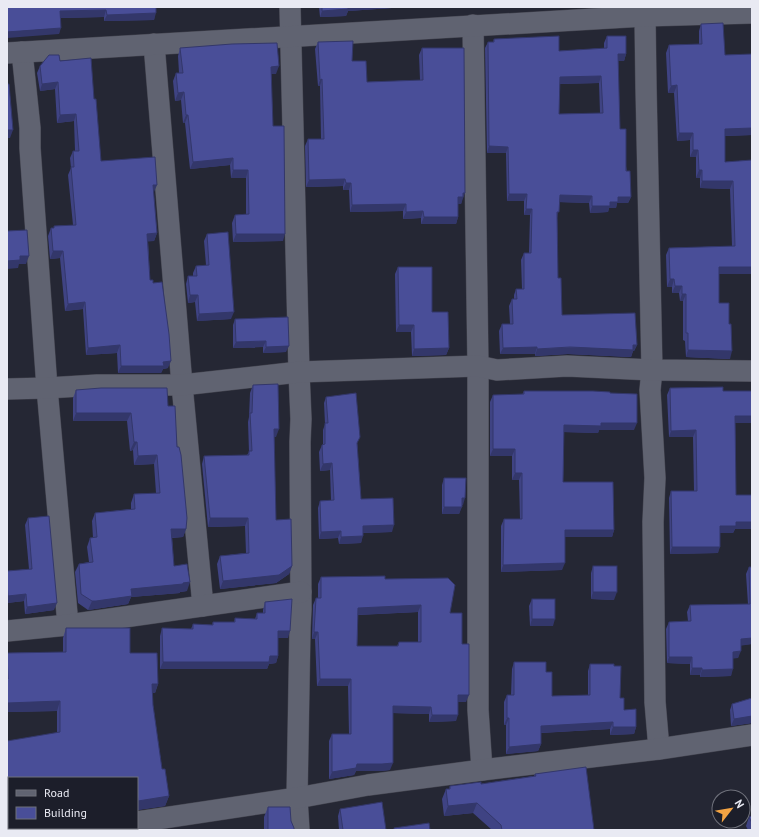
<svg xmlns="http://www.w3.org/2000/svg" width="759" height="837" viewBox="0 0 759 837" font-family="'PT Sans',sans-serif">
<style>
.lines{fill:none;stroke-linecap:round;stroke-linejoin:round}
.street-casing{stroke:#43444f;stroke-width:22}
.street{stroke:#606371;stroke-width:21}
.wall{fill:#3f4383;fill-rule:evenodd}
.shaded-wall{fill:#33376a}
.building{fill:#494e98;stroke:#33376a;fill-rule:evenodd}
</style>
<rect width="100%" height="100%" fill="#252734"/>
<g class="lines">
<defs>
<g id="street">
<path d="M290,7L299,372L301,419L300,442L301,609L300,628L297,798L299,830"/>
<path d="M645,16L646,87L652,370L650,390L655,478L653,522L655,702L659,749"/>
<path d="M473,25L478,366V710L482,770"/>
<path d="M154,44L182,385L203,606"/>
<path d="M22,52L30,128V148L47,388L68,625"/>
<path d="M7,53L645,16L752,13"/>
<path d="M7,389L47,388L97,385H182L299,372L478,366L497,370L567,366L652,370L752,371"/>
<path d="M7,631L68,625L301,592"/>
<path d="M137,822L297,798L368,785L482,770L659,749L752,735"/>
<path d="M82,830L95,828"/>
</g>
</defs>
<use href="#street" class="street-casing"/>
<use href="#street" class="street"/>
</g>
<g class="wall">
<path d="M7,7H156L154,20L104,21V17L61,18L59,34Z"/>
<path d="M319,7H392V8L348,11L346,16L320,17Z"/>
<path d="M701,24L725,55L752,54V135L725,136V162L752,160V272L751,274H719V303L730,359L686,357L685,341L683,340V301H680L679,293H672V287H667L666,255L669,248L732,246L730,189L700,188V178H696V157H690V140L677,141L674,93H668L666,53L669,45L699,44V31Z"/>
<path d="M607,36L626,54L624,61H618L620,129L631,197L628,203H617L616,208H609L608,212L590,213L589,203L559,202L557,218L558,278L562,315L637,345L634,351H633L631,357L568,354L535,356V354H500L499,331L502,324H510L509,306L512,299H514V295L516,289H522L521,260L524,253H529L530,215H524V201H507L506,153H487L485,48L488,42H493L494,39L559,51L604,48V43ZM599,83L600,113L559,114V84Z"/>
<path d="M318,42L352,61L367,82L420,80L419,55L422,48L462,200L461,204H458V217L456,224H421V218L403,219V211L350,212L349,190H343V186L306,187L305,146L308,139H321L320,86H318L315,49Z"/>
<path d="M180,48L276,74H271L273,126L283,241L233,242L232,223L235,215L246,214V178H231L230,165L190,169L185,123H183L181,100L175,101L173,81L176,73H179L178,56Z"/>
<path d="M60,61L101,161L154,192H153L157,233L154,241H148L150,280L153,283L168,368L163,369L161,373H118L117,353L86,355L83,309L65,311L60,258L50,259L48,236L51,228H54V226L73,225L68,175L71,168L70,158L73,151H75L74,121L57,123L55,89L40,91L37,73L40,66Z"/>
<path d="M207,234L231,319L197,321L195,302L188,303L186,284L188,276H193V273L196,266L206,265L204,241Z"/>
<path d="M398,267L432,312L449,348L446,355L412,356L411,332H396L395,274Z"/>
<path d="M235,319L286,352L263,353V347L233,348V325Z"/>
<path d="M253,385L276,437H274L276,520L292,566L289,574L276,583L220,589L217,564L220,556L246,553L245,526L208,527L202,464L204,456L247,455L249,452L248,422L249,417L250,393Z"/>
<path d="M670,388L723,391H752V423H735L736,495H752V529H735L733,533H720L718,553L670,554L669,498L671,491H694L693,437H669L667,395Z"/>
<path d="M76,390L168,406L177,447L186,529L183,537L172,538L174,566L187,591L180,592V593L131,597L128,604L88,610L78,603L75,572L79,564L89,562L87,547L90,538H93L92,521L95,513L131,509V503L134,494L156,493L154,464L134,465L133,450L130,451L127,421H73V398Z"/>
<path d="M524,391L610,393L634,430H599L598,433L564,432L563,482L614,530L612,537H565L562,570L501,572V526L504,519H520L519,480H512V456H490V402L493,395H522Z"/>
<path d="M326,397L357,443L361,499L392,532L363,533L361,543L339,544L338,538L319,539L318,508L320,501L331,500L330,470L320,471L319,452L322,445H323V430L325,424L324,403Z"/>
<path d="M444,478L463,505H462L459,514H442V485Z"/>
<path d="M28,518L54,610L25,614L24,601L7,603V571L29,569L25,525Z"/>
<path d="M593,566L614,600L591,599V573Z"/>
<path d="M749,567L752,644L741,645L738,658H733L731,676L700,677V675H690V664L667,663L666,629L669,622L688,621L687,612L690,605L748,604L746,574Z"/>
<path d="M321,577L385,579L450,613L462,644L466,702H458L456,721L429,722V714L393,713L390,770L380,771H356L354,775L329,779V741L332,734H349L348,686H317L315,639H312L313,605L316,598H318V584ZM418,612V642H399L397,646H357L358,615Z"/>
<path d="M532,599L553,626H530L529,606Z"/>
<path d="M265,602L288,638H278V656L276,663L269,664L267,669H160V636L162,628L191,629L193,624L212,625L213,622H234L235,618L255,619L257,613H263V610Z"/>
<path d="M66,628H130V653H157L158,684L155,693H153V705L162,769H165L169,796L165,806L137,810V778H9V818H7V741L57,733V711L7,712V653L63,652V638Z"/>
<path d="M514,662L546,672L552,696L588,695V671L590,664L620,698L624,710L636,727L634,734L610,735V729L541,733V744L538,751L506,754V725H504V702L507,695H511L512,669Z"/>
<path d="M752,698V723L731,726L730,710L732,704Z"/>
<path d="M535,774L594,830H492L473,813L444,816L442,799L446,789H449L450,786L481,784L534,776Z"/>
<path d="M268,807L291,821L294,830H264V817Z"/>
<path d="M340,809L386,830H339L338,816Z"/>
<path d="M752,816V830H748L746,826L749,817Z"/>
</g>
<g class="shaded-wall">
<path d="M347,7H392V8L348,11L346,16L320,17L322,11Z"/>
<path d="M106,10L104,17L58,18L60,11Z"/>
<path d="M156,13L154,20L104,21L107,15Z"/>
<path d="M61,28L59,34L7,38V32Z"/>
<path d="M618,54H626L624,61H616Z"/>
<path d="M279,66L276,74H268L271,67Z"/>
<path d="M601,76L599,83L557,84L560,77Z"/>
<path d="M322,79L320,86H318L320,80Z"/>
<path d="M58,82L55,89L40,91L42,84Z"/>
<path d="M677,85L674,93H668L671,86Z"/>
<path d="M184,92L181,100L175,101L178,93Z"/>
<path d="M76,114L74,121L57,123L60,115Z"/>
<path d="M186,115H188L185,123H183Z"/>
<path d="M752,128V135L722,136L725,129Z"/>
<path d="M7,130H13L10,138H7Z"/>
<path d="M679,133H693L690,140L677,141Z"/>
<path d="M489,146L508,147L506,153H487Z"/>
<path d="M693,150H698L696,157H690Z"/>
<path d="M233,158L230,165L190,169L193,162Z"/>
<path d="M233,170H248L246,178H231Z"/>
<path d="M699,170H702L700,178H696Z"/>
<path d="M345,179L343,186L306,187L309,180Z"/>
<path d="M702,181H733L730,189L700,188Z"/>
<path d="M346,183H351L349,190H343Z"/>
<path d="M153,185H157L154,192L150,193Z"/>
<path d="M463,193H465L461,204H455L458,197Z"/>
<path d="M509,194H527L524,201H507Z"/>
<path d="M560,195L592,196L589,203L557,202Z"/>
<path d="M618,197H631L628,203H617L616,208H609L608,212L590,213L592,206L610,202Z"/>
<path d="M406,204L403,211L350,212L352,205Z"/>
<path d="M526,209H532L530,215H524Z"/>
<path d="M423,211L421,218L403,219L406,212Z"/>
<path d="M424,217H458L456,224H421Z"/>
<path d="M157,233L154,241L144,242L147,234Z"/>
<path d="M236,234H285L283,241L233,242Z"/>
<path d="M53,251H63L60,258L50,259Z"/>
<path d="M20,256H29L26,264H19L18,268L7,269V261Z"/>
<path d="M719,267H752V272L751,274H716Z"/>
<path d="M670,279H674L672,287H667Z"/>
<path d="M675,286H682L679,293H672Z"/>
<path d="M682,294H686L683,301H680Z"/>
<path d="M190,295H198L195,302L188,303Z"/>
<path d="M85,302L83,309L65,311L68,304Z"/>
<path d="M234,312L231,319L197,321L199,314Z"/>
<path d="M399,325H414L411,332H396Z"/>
<path d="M266,341L263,347L233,348L236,342Z"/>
<path d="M120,345L117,353L86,355L88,348Z"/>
<path d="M637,345L634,351H633L631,357L568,354L535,356L537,349Z"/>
<path d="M289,346L286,352L263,353L266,347Z"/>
<path d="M537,347L535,354H500L503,348Z"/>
<path d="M449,348L446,355L412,356L414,349Z"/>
<path d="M688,350L732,351L730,359L686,357Z"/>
<path d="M171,361L168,368L163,369L161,373H118L121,366Z"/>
<path d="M76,413H131L127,421H73Z"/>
<path d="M735,416H752V423H732Z"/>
<path d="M601,423H637L634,430H599L598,433L561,432L564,425Z"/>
<path d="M274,429H279L276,437H271Z"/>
<path d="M696,430L693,437H669L671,431Z"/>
<path d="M134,442H137L133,450L130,451Z"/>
<path d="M493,449H515L512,456H490Z"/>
<path d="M157,455L154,464L134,465L138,456Z"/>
<path d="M332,463L330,470L320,471L323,464Z"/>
<path d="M515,473H522L519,480H512Z"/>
<path d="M462,498H465L463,505H460Z"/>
<path d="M444,507H462L459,514H442Z"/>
<path d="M210,518H248L245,526L208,527Z"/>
<path d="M736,522H752V529H735L733,533H718L720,526Z"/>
<path d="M394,525L392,532L360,533L363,526Z"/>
<path d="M171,529H186L183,537L168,538Z"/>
<path d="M565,530H614L612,537H562Z"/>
<path d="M341,531L338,538L319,539L321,532Z"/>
<path d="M363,536L361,543L339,544L341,537Z"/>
<path d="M672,547H720L718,553L670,554Z"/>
<path d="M565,563L562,570L501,572L503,565Z"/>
<path d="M292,566L289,574L276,583L220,589L223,581Z"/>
<path d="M190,582L187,591L180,592V593L131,597L128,604L88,610L92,601L131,589Z"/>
<path d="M593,592H617L614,600L591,599Z"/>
<path d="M26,594L24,601L7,603V600L8,596Z"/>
<path d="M57,603L54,610L25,614L27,607Z"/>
<path d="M421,605L418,612L355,615L358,608Z"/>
<path d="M532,619H555L553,626H530Z"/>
<path d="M278,631H290L288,638H276Z"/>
<path d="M314,632H318L315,639H312Z"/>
<path d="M752,638V644L739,646L741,639Z"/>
<path d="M741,651L738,658L730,659L733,652Z"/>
<path d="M270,656H278L276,663L269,664L267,669H160L163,662Z"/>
<path d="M669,657H692L690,664L667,663Z"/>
<path d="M692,668H702L700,675H690Z"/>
<path d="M733,669L731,676L700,677L702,670Z"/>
<path d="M320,679H351L348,686H317Z"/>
<path d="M152,684H158L155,693H149Z"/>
<path d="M458,695H469L466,702H455Z"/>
<path d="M60,701L57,711L7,712V703Z"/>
<path d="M393,706L431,707L429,714L390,713Z"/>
<path d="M432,715H458L456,721L429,722Z"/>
<path d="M752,716V723L731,726L734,719Z"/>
<path d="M507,718H509L506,725H504Z"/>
<path d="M613,722L610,729L538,733L541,726Z"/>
<path d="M613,727H636L634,734L610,735Z"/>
<path d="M541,744L538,751L506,754L509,747Z"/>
<path d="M393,763L390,770L380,771H356L354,775L329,779L332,772L357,764Z"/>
<path d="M169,796L165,806L137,810V805L138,801Z"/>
<path d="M477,803L473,813L444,816L448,806Z"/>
<rect x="7" y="809" width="2" height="9"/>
</g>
<g class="building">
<path d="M7,7H156V13L107,15L106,10L60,11L61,28L7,32Z"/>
<path d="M322,7H348V9L322,11Z"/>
<path d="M723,23L725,55L752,54V128L725,129V162L752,160V267H719V303H729V324H731L732,351L688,350V333H686V294H682V286H675L674,279H670L669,248L735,246L733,181H702V170H699L698,150H693V133H679L677,85L671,86L669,45L702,44L701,24Z"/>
<path d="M559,36V51L607,48V36H626V54H618L620,129H626V171H630L631,197H618V202H610V206H592V196L560,195L559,212H557L558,278H561L562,315L635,313L637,345H633V350L570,347L537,349V347L503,348L502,324H513L512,299H517L516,289H524V253H531L532,209H526L527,194H509L508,147L489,146L488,42H494V39ZM601,76L603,113L559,114L560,77Z"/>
<path d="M353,41L352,61H366L367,82L423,80L422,48H464L465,193H463V197H458V217H424L423,211L406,212V204L352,205L351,183H346L345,179L309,180L308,139H324L322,79L320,80L318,42Z"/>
<path d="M277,43L279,66L271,67L273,126H284L285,234H236L235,215L249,214L248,170H233V158L193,162L188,115H186L184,92L178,93L176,73H183L180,48L232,44Z"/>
<path d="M49,55H59L60,61L91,58L94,99H96L101,161L155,157L157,185H153L157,233L147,234L150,280H153V283L162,282L169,334L171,361L163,362L164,366H121L120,345L88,348L85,302L68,304L63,251H53L51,228H54V226L76,225L71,167H74L73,151H79L76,114L60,115L58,82L42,84L40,66Z"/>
<path d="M7,84H9L13,130H7Z"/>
<path d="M27,230L29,256H20V260L7,261V231Z"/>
<path d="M228,232L234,312L199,314L198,295H190L188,276H197L196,266L209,265L207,234Z"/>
<path d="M398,267H432V312H448L449,348L414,349V325H399Z"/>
<path d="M288,317L289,346L266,347V341L236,342L235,319Z"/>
<path d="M278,384L279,429H274L276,520L291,519L292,566L279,575L223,581L220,556L249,553L248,518H210L204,456L249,455V451H252L250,413H252L253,385Z"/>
<path d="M723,387V391H752V416H735L736,495H752V522H736V526H720V547H672L671,491H697L696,430L671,431L670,388Z"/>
<path d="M101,388H167L168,406H175L177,447H179L181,455L187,518L186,529H171L174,566L187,564L190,582L183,583V584L131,589L132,596L96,601H92L81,594L79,564L93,562L90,538L97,537L95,513L135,509L134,494L160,493L157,455L138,456L137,442H134L131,413H76V390Z"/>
<path d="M524,391H593L610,392V393L637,394V423H601V426L564,425L563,482H613L614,530H565V563L503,565L504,519H522V473H515V449H493V395L524,394Z"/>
<path d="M356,393L360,437L357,443L361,499L393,498L394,525L363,526V536L341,537V531L321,532L320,501L334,500L332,463L323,464L322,445L325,444V423H328L326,397Z"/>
<path d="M444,478H466L465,498H462V507H444Z"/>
<path d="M49,516L57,603L27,607L26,594L8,596L7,583V571L32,569L28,518Z"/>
<rect x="593" y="566" width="24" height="26"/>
<path d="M749,567H752V638L741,639V651L733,652V669L702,670V668H692V657H669V622L691,621L690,605L750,604Z"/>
<path d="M385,576V579L448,578L455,585L450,613H462V644H469V695H458V715H432L431,707L393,706V763L382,764H357L356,768L332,772V734H351V679H320L318,632H314L316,598H321V577ZM421,605V642H399L398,646H357L358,608Z"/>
<path d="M292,599L290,631H278V656H270L269,662H163L162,628L193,629V624L213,625V622H235V618L257,619V613H265V602Z"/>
<rect x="532" y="599" width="23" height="20"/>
<path d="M66,628H130V653H157L158,684H152L153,705L162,769H165L169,796L138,801L137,793V778H9V809H7V741L60,732V701L7,703V679H8L7,653L66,652Z"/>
<path d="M514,662H546V672H552V696L590,695V664H614V666H621L620,698H624V710L636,709V727H613V722L541,726V744L509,747V718H507V695H514Z"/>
<path d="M752,698V716L734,719L732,704Z"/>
<path d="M586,767L594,830H502L501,825L477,803L448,806L446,789H450V786L481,782V784L536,776L535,774Z"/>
<path d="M382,802L386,830H343L340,809Z"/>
<path d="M268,807H290L291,821L294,828V830H268Z"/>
<path d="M752,816V823L749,817Z"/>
<path d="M429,823L430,830H394V828Z"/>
</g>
<rect width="759" height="837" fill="none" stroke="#e9eaf3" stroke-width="16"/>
<rect x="8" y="777" width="130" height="52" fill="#1c1e2a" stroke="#6e707a"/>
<rect x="16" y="790" width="20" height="6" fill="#606371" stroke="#6e707a"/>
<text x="44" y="797" font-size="12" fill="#e9eaf3">Road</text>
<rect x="16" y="807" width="20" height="12" fill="#494e98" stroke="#6e707a"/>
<text x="44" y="817" font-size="12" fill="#e9eaf3">Building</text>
<g transform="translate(731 809) rotate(59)"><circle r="19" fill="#1c1e2a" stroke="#6e707a"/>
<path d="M0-3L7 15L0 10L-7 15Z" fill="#f4a443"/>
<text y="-6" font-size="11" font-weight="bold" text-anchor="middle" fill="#e9eaf3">N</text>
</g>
</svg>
